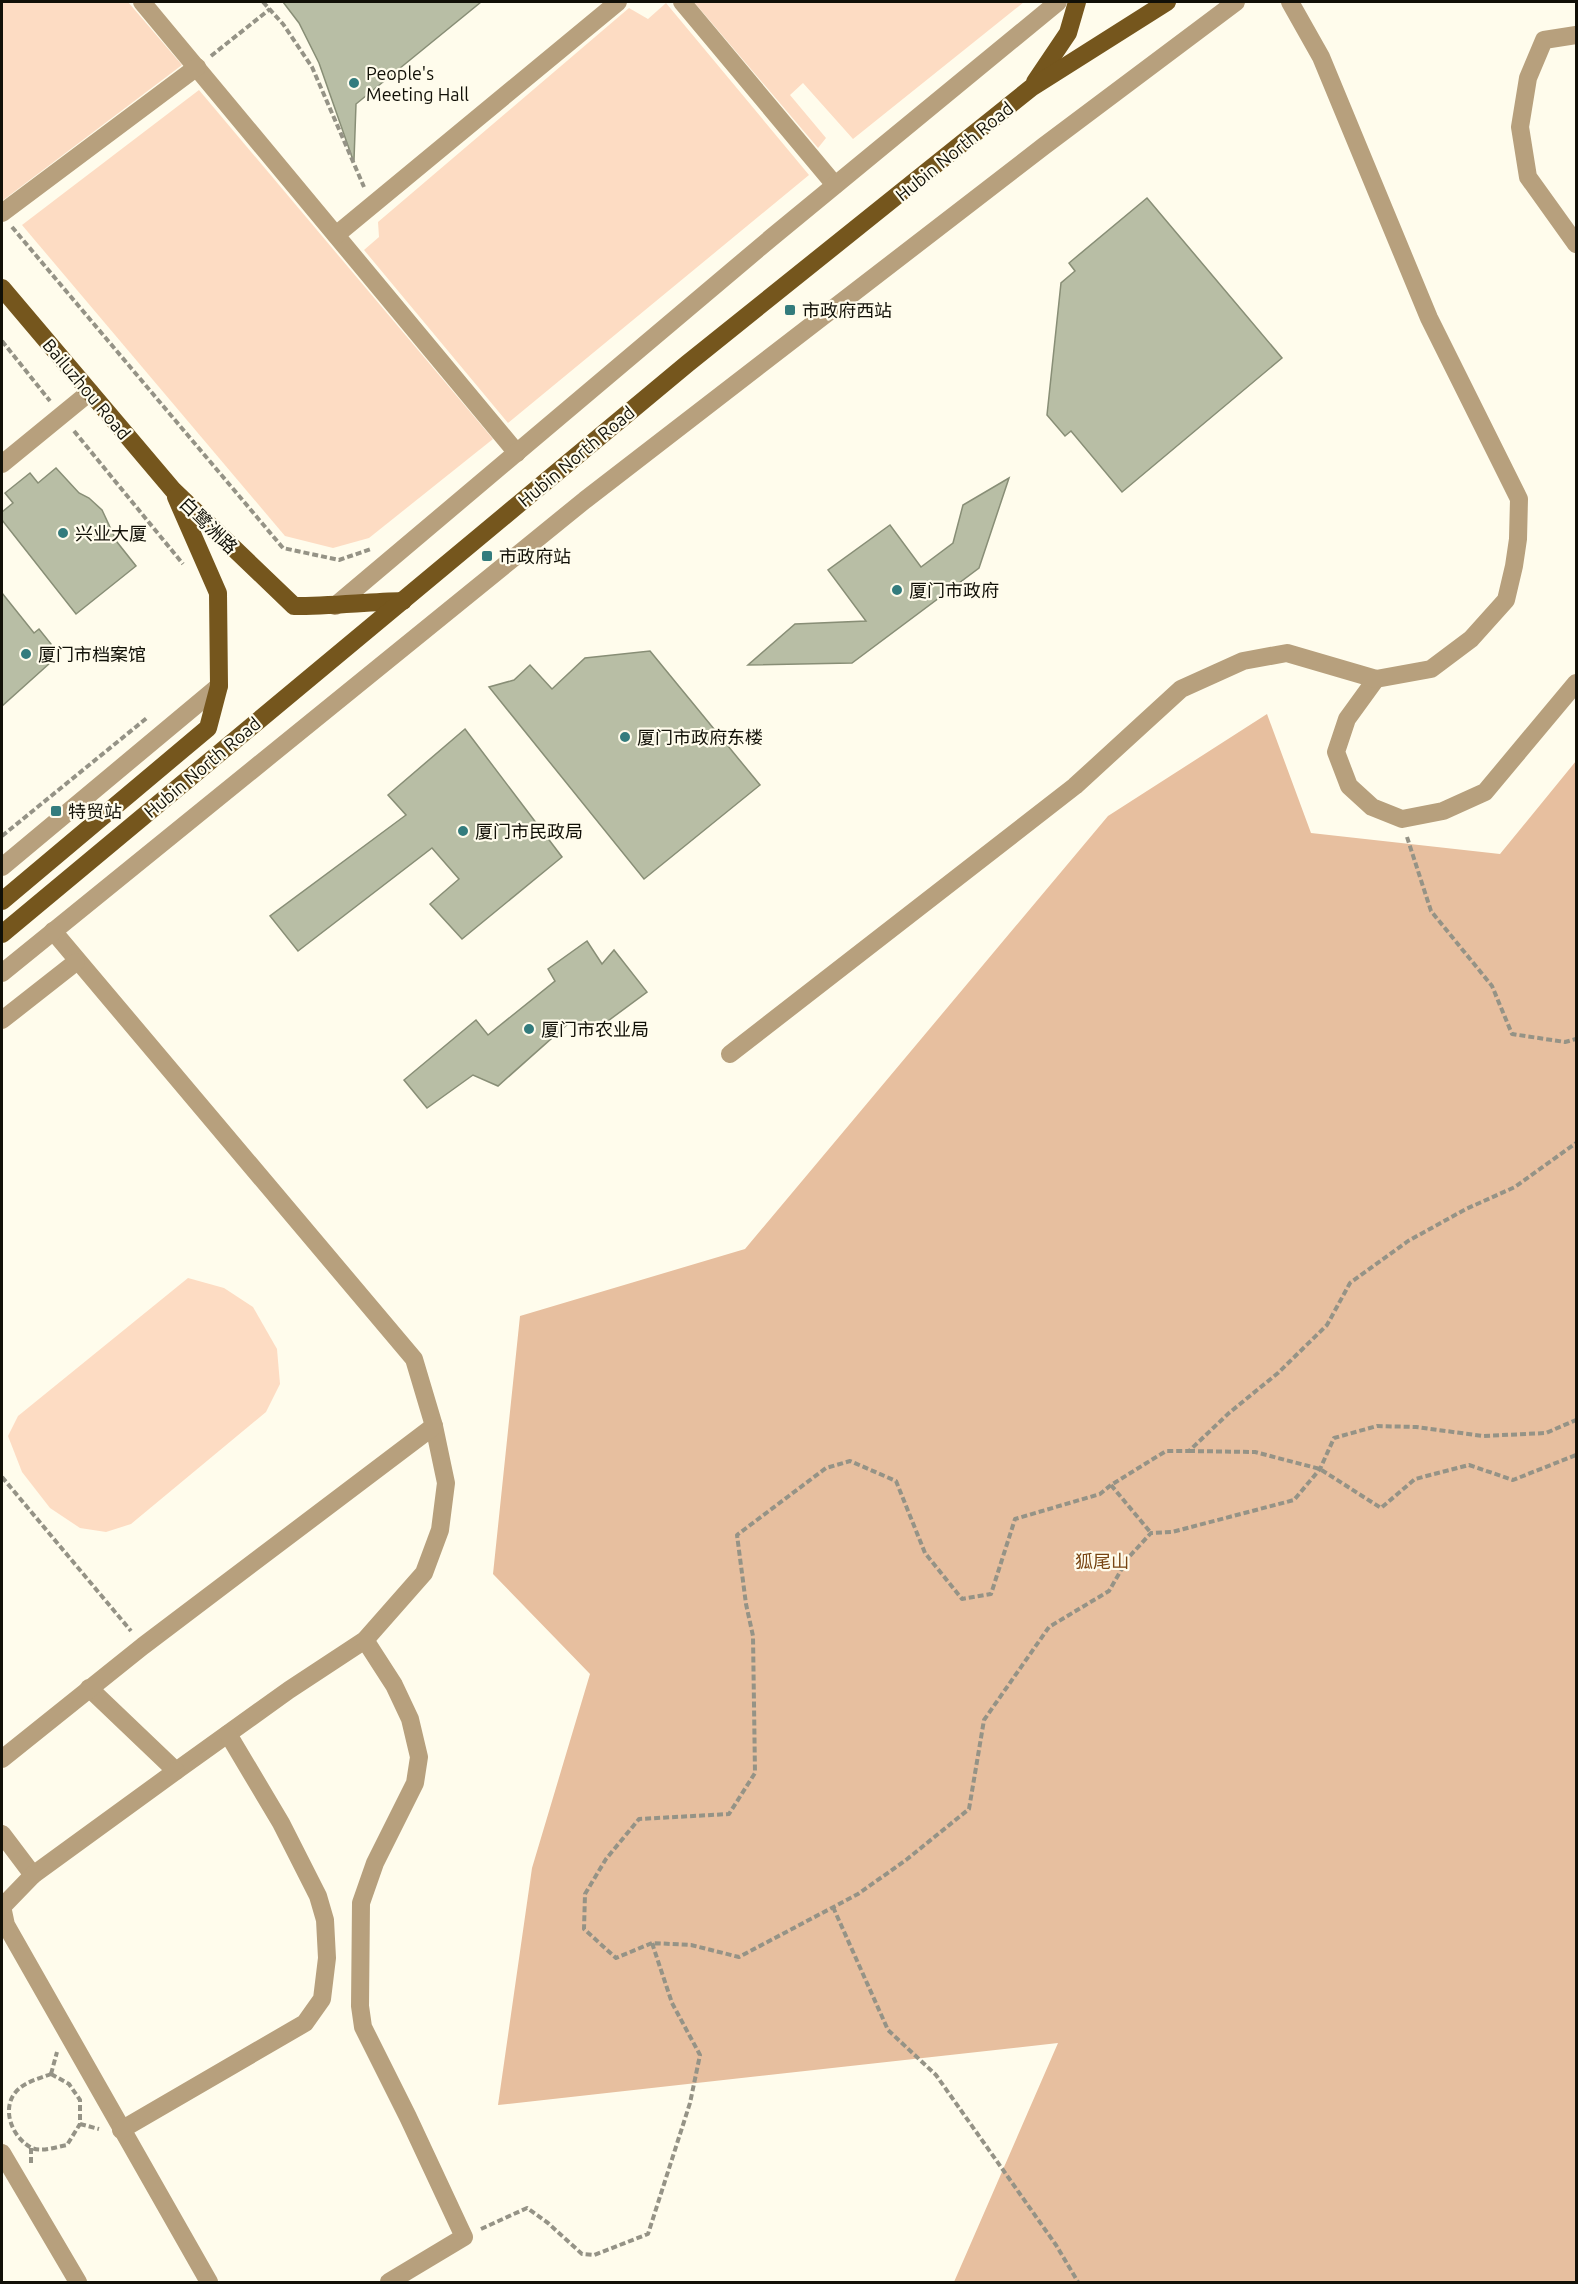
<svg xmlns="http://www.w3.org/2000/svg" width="1578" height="2284" viewBox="0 0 1578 2284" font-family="Ubuntu,'Noto Sans SC',sans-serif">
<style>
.green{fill:#fddcc3}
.forest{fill:#e7bf9f}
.building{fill:#b8bea5;stroke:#888e76;stroke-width:1.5}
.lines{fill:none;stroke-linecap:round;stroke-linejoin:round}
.path{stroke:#959386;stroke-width:4;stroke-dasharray:6 3;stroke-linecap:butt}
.minor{stroke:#b7a07d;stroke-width:18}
.major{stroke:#75561d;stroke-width:18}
.poi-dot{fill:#337c7d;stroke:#fffcec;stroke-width:2}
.labels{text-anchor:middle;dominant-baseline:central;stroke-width:4.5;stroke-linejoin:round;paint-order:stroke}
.poi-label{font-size:18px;fill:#111007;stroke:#fffcec;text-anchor:start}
.street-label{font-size:18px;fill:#111007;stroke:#fffcec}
.park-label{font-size:18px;fill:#784513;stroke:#fffcec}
</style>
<rect width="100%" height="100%" fill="#fffcec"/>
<g class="green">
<path d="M2,2H128L182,65L2,201Z"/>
<path d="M694,2H1024L853,139L803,83L790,95L826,138L818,148Z"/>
<path d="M666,3L809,175L508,423L364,250L379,237L378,222L629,8L648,19Z"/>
<path d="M199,90L493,439L369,538L333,548L285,536L22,225Z"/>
<path d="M188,1278L224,1288L253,1307L277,1349L280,1384L266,1412L131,1524L106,1532L80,1528L50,1508L22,1472L8,1436L18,1416Z"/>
</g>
<path class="forest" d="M1267,714L1311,833L1500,854L1576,761V2282H954L1058,2043L498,2105L532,1868L590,1674L493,1574L520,1316L745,1249L1108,816Z"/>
<g class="building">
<path d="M283,2H481L356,104L354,160H353L319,63L299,23Z"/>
<path d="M1147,198L1282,358L1122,492L1071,431L1065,436L1047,415L1061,283L1075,271L1069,263Z"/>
<path d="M56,468L79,493L89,498L102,510L117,542L136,566L76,614L2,520V512L13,503L5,493L30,473L38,483Z"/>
<path d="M1009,478L979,568L852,663L748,665L795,624L866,621L828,570L890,525L921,567L953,543L963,505Z"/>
<path d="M2,593L34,633L39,629L51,644L50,663L2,706Z"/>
<path d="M650,651L760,785L644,879L489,687L514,680L530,665L552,689L585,658Z"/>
<path d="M465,729L562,857L462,939L430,904L459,879L432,848L298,951L270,916L406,815L388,795Z"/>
<path d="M587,941L602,964L614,950L647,992L589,1035L569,1023L498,1086L473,1075L427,1108L404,1080L476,1020L488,1035L555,981L548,969Z"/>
</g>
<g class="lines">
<g class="path">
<path d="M263,2L283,24L312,67L364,187"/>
<path d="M211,56L270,9"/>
<path d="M12,227L283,548L339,560L371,549"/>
<path d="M2,341L50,401"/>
<path d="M74,431L183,564"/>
<path d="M2,836L148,717"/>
<path d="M1407,837L1431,911L1492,986L1512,1034L1565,1042L1576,1039"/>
<path d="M1189,1451L1255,1452L1320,1469L1381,1508L1415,1479L1469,1465L1513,1480L1576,1455"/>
<path d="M2,1477L131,1631"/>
<path d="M1111,1485L1151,1533"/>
<path d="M833,1907L888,2030L936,2075L1056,2245L1078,2282"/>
<path d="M652,1943L616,1958L584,1929L585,1894L606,1859L639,1819L729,1814L755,1773L753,1636L746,1604L737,1535L826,1468L850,1461L896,1481L925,1553L962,1599L991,1594L1015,1519L1100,1494L1111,1485L1166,1451H1189L1229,1413L1278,1373L1327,1325L1350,1283L1408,1241L1466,1209L1515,1187L1576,1143"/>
<path d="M51,2074L69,2084L80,2100V2124L67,2145C56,2147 40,2153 30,2147C13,2137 2,2112 14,2094C23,2082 38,2079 51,2074Z"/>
<path d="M51,2074L57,2052"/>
<path d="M80,2124L99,2129"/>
<path d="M31,2148V2163"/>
<path d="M481,2229L527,2208L548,2223L582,2254L594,2255L648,2234L690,2103L700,2055L672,2003L652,1943L691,1945L739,1957L858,1894L906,1860L969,1809L984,1720L1049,1627L1109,1591L1128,1558L1151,1533L1172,1532L1294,1500L1320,1469L1334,1438L1377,1426L1416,1427L1483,1436L1546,1433L1576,1420"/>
</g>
<g class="minor">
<path d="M142,2L517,453"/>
<path d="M682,2L835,185"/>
<path d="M1576,35L1544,40L1528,78L1520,127L1528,177L1576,244"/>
<path d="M2,213L197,67"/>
<path d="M336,235L618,2"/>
<path d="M2,464L90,392"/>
<path d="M335,606L771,238L1058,2"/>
<path d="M1376,679L1347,719L1336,752L1349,786L1372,807L1402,819L1443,811L1485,792L1576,683"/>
<path d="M2,867L219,686"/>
<path d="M53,931L414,1359L434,1426L446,1483L440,1530L424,1573L365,1640L289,1690L176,1771L89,1688"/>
<path d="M2,973L585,500L1044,146L1236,2"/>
<path d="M2,1020L76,962"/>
<path d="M730,1054L1075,786L1181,689L1243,661L1287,653L1376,679L1431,669L1471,639L1506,600L1514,566L1518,539L1519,499L1429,318L1321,57L1290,2"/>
<path d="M365,1640L394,1685L410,1719L419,1757L415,1783L375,1863L361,1903L360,2006L363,2027L408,2117L464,2237L389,2282"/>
<path d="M2,1759L143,1646L434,1426"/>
<path d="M2,1834L33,1875"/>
<path d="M2,1906L6,1925L209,2282"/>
<path d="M2,1907L33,1875L176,1771"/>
<path d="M121,2130L305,2023L322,1999L327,1958L325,1920L318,1896L281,1823L228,1734"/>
<path d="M2,2153L78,2282"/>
</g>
<g class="major">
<path d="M1035,82L1068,33L1077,2"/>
<path d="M2,288L173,490L294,606C331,606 366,602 403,601"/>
<path d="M2,901L208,728L219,686L218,593L176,497"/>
<path d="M2,934L687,364L1031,88L1167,2"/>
</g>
</g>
<g class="poi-dot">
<circle cx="354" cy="83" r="6"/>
<rect x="784" y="304" width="12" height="12" rx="3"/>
<circle cx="63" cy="533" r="6"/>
<rect x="481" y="550" width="12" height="12" rx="3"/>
<circle cx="897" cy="590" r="6"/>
<circle cx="26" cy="654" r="6"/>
<circle cx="625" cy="737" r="6"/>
<rect x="50" y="805" width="12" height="12" rx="3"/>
<circle cx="463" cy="831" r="6"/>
<circle cx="529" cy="1029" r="6"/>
</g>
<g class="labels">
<g class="poi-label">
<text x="366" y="73">People's<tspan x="366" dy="21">Meeting Hall</tspan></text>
<text x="802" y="310">市政府西站</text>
<text x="75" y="533">兴业大厦</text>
<text x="499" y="556">市政府站</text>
<text x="909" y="590">厦门市政府</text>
<text x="38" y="654">厦门市档案馆</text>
<text x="637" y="737">厦门市政府东楼</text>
<text x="68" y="811">特贸站</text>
<text x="475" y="831">厦门市民政局</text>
<text x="541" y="1029">厦门市农业局</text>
</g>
<g class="street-label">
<text transform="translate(954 151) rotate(-39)">Hubin North Road</text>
<text transform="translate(87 389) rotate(50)">Bailuzhou Road</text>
<text transform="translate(576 456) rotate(-40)">Hubin North Road</text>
<text transform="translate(209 525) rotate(44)">白鹭洲路</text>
<text transform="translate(202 767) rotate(-40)">Hubin North Road</text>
</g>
<g class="park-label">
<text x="1102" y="1561">狐尾山</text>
</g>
</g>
<rect width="1578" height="2284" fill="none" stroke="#111007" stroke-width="6"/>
</svg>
